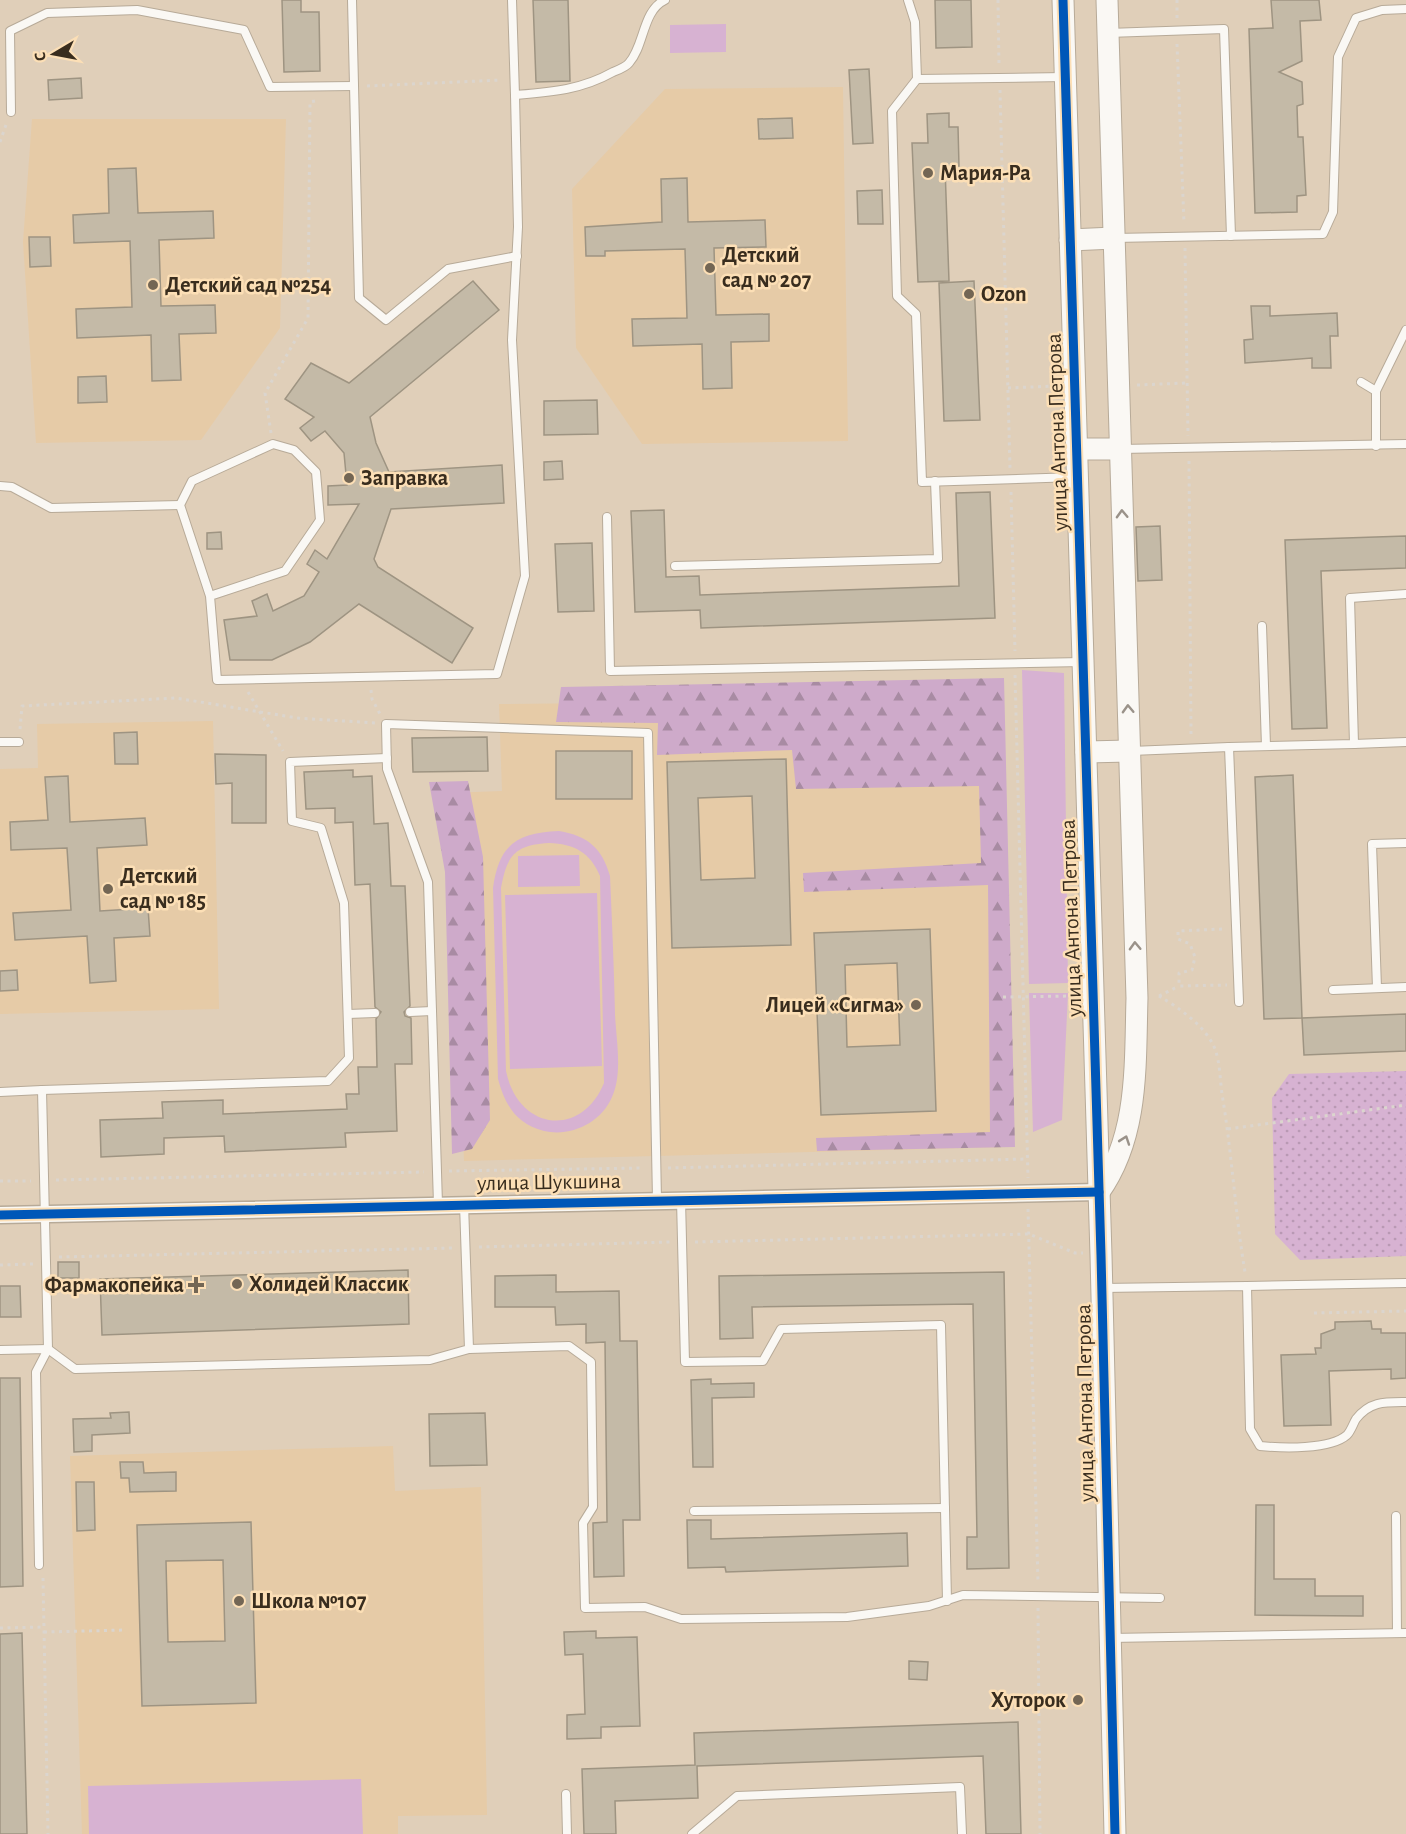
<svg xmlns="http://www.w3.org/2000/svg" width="1406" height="1834" viewBox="0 0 1406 1834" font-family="'Alegreya Sans',sans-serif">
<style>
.built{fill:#e6cba7}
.green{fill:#d7b2d2;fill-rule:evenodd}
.forest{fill:url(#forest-firs)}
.park{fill:url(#park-dots)}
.building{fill:#c4baa7;stroke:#9e9482;stroke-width:1.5;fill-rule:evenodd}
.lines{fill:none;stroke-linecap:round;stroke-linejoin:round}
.service-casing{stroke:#b7aa98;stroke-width:10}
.minor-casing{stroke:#b7aa98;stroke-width:19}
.tertiary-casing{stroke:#b7aa98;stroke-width:23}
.path{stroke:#dbd5ce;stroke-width:3;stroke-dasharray:3 4.5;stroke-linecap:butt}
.service{stroke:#faf8f4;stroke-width:8}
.minor{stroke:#faf8f4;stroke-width:16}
.tertiary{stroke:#faf8f4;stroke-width:21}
.cycleway-casing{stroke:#fcdfb6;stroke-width:13}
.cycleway{stroke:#0057b8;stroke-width:9}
.oneway{stroke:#9a9289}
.poi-dot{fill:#736654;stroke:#fcdfb6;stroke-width:2}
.labels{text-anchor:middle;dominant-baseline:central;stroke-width:5;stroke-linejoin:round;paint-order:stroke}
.poi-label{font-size:22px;font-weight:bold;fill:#392d1e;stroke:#fcdfb6;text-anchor:start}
.street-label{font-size:22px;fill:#392d1e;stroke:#fcdfb6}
</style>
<defs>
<pattern id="forest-firs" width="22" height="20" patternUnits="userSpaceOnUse" patternTransform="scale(1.5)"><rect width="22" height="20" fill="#ceaaca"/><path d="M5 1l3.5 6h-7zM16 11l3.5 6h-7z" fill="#a88ba3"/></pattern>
<pattern id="park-dots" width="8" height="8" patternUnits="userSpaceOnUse" patternTransform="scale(1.5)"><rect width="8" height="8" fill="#d7b2d2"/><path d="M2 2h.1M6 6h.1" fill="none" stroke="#b999b4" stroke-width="1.8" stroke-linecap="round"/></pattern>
</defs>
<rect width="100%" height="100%" fill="#e0cfb9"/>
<g class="built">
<path d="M843,87L848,441L642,444L576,348L572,189L665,89Z"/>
<path d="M32,119H286L280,328L201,440L36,443L23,242Z"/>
<path d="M996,699L1006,1147L464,1161L449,793L502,791L499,704Z"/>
<path d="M213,721L219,1009L0,1014V769L38,768L37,724Z"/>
<path d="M393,1446L395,1491L481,1487L487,1815L398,1816V1834H82L70,1456Z"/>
</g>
<g class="green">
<path d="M726,24V52L670,53V25Z"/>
<path d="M1022,670L1064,673L1068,983L1029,984Z"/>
<path d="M559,831C588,836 602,848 610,876C612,922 614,968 615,1014C616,1039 623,1073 612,1097C601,1123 571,1137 544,1131C516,1124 505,1105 498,1079L493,888C499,844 517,833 559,831ZM549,843C574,844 590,852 600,876L604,1083C581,1139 518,1130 506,1071L501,888C507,856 514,845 549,843Z"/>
<path d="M579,855L580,886L518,887V856Z"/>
<path d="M597,893L602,1066L510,1069L505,895Z"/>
<path d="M1029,993H1068L1062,1120L1033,1132Z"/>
<path d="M361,1779L363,1834H89L88,1786Z"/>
</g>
<g class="forest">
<path d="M1004,678L1015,1147L817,1151L816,1138L990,1132L988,885L804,892L803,873L981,863L979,786L796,789L792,750L657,755L658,723L556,722L561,687Z"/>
<path d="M468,781L483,857L490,1120L472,1149L452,1154L445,872L429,782Z"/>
</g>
<path class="park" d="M1406,1071V1256L1300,1260L1275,1234L1272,1098L1289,1074Z"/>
<g class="building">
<path d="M282,0H301V12H319L320,71L284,72Z"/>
<path d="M533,0H568L570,81L536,82Z"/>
<path d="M935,0H971L972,47L936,48Z"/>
<path d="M1271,0H1319L1321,20L1300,21L1302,61L1279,72L1302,82L1303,104L1297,106L1298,137H1303L1306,195L1297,196V212L1255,213L1249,29L1273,28Z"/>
<path d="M869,69L873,143L853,144L849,70Z"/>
<path d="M81,78L82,98L49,100L48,80Z"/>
<path d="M949,113V127H958L959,166L945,167L949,281L918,282L912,143H928L927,114Z"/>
<path d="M792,118L793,138L759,139L758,119Z"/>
<path d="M136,168L138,213L213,211L214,238L159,240L161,306L215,305L216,333L179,334L181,380L152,381L151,335L77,338L76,309L132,307L130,241L74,243L73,215L109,213L108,169Z"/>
<path d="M687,178L688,222L765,220L766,247L714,248L716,315L769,314V341L731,342L732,388L703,389L702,344L633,346L632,319L687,318L685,249L605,251V256H586L585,227L662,222L661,179Z"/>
<path d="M882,190L883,224H858L857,191Z"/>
<path d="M29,237H50L51,266L30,267Z"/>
<path d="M473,281L499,310L370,417L376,443L389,472L502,465L504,503L391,509L374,559L378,567L473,628L452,663L359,604L310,642L272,660H230L224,620L257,616L252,601L267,594L273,611L304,596L319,572L307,564L315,550L327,559L359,504L328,505V486L347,485L344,453L325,431L311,441L300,428L314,417L285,399L311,363L349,383Z"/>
<path d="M974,281L980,420L944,421L939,283Z"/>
<path d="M1251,306H1270V316L1337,313L1338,336H1330L1331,368H1312V358L1245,363L1244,340L1253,339Z"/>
<path d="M106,376L107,402L78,403V377Z"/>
<path d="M597,400L598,434L544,435V401Z"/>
<path d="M562,461L563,479L544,480V462Z"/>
<path d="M990,492L995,618L701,628L700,610L635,612L631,511L664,510L666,577L699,576L700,595L959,586L956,493Z"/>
<path d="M1160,526L1162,580L1138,581L1136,527Z"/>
<path d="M221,532L222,549H207V533Z"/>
<path d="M1406,536V568L1321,571L1327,728L1292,729L1285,540Z"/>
<path d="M592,543L594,611L558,612L555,544Z"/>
<path d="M137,732L138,764H115L114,733Z"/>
<path d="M487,737L488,771L413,772L412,738Z"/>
<rect x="556" y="751" width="76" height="48"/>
<path d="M215,754L266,755V823H232V783L216,784Z"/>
<path d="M786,759L791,945L672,948L667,762ZM752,796L755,878L701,880L698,798Z"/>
<path d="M353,770V777L372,776L374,824L388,823L391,886H405L410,1006L404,1012L405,1016L411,1018L412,1064H395L397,1131L345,1133L346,1147L225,1152L224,1136L164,1138V1154L101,1157L100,1120L163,1118L162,1102L223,1100V1114L347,1109L346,1094H359L358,1067H377L376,1019L381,1012L375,1007L370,884L355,885L353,822L335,823V808L306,809L304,772Z"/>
<path d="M1293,775L1302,1018L1264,1019L1255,777Z"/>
<path d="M68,776L70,822L145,818L147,845L97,848L100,911L148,908L150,936L114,938L116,981L90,983L87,936L15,940L13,913L71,910L67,848L11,850L10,822L48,820L45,777Z"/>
<path d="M930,929L936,1111L821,1115L814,933ZM897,963L900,1045L847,1047L845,965Z"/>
<path d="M17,970L18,990L0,991V971Z"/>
<path d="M1406,1014V1051L1304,1055L1302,1018Z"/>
<rect x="58" y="1262" width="21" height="16"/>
<path d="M408,1270L409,1324L102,1335L100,1279Z"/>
<path d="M1004,1272L1009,1568L967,1569V1537H977L973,1304L752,1307L753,1338L720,1339L719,1276Z"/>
<path d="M556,1275V1292L619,1291L620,1341H637L640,1520H623L624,1576L594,1577L593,1523L607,1522L605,1342L586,1343V1324L556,1325L555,1307H495V1276Z"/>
<path d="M0,1286H20L21,1317H0Z"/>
<path d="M1371,1321L1372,1329H1381V1333H1406V1378L1391,1379V1369L1329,1371L1331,1425L1284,1426L1281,1355L1316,1354L1315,1348H1321V1334L1335,1329V1322Z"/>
<path d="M0,1378H20L23,1586L0,1587Z"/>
<path d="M711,1379V1384L754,1383V1397L712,1398L713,1467H693L691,1380Z"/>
<path d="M129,1412L130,1433L92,1435V1451L74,1452L73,1419L111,1418L110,1413Z"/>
<path d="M485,1413L487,1465L430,1466L429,1414Z"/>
<path d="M120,1462H143L144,1473L176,1472V1491L130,1492L129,1478H121Z"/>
<path d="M76,1482H94L95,1530L77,1531Z"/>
<path d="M1256,1505H1274V1579H1315V1596H1363V1616L1255,1615Z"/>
<path d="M687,1520H711V1539L907,1533L908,1566L726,1572L725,1567L688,1568Z"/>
<path d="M251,1522L256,1703L142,1706L137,1525ZM223,1560L225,1641L168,1642L166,1561Z"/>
<path d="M596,1631V1638L637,1637L640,1726L601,1727V1738L567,1739V1715L585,1714L583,1654L565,1655L564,1632Z"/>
<path d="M22,1633L27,1834H0V1634Z"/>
<path d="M909,1661L928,1662L927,1680L909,1679Z"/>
<path d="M1018,1722L1021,1834H986L983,1756L697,1766L698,1798L615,1801L616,1834H584L582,1769L695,1765L694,1733Z"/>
</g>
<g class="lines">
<defs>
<g id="service">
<path d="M352,0L359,298L386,320L448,269L517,256"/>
<path d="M512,0L515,95C551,92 581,90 613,72C618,70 626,67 629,63C645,45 642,11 665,0"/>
<path d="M908,0L915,22L917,79"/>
<path d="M1108,33L1224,29L1231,236"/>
<path d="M1065,77L917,79L892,111L897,296L916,314L922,482L1076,477"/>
<path d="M11,112L10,31L47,13L137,10L244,30L270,87L353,86"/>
<path d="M1114,238L1323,234L1333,212L1338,57L1356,18L1382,10L1406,9"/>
<path d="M1361,382L1376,391"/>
<path d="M1376,446V391L1406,330"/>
<path d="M1120,449L1406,444"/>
<path d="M0,486L12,487L51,508L180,505"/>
<path d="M607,517L610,671L1083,662"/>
<path d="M675,566L938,559L935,481"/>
<path d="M210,596L285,571L320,520L316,472L294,450L273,444L192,481L180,505L210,596L217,680L497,674L525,576L512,340L518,227L515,95"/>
<path d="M1262,626L1266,746"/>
<path d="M0,742H19"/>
<path d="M1354,744L1406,742"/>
<path d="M1229,747L1354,744L1350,598L1406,594"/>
<path d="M1131,751L1229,747L1239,1002"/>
<path d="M1377,988L1372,844L1406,843"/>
<path d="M1333,990L1406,987"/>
<path d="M410,1012L432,1011"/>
<path d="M348,1014L375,1013"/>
<path d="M42,1090L328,1081L349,1058L344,903L321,828L292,821L290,762L387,758"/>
<path d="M0,1092L42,1090L48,1349L75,1369L430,1360L469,1349L464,1204"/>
<path d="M681,1200L685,1362L763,1361L781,1329L941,1325L947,1601"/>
<path d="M438,1204L428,882L387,769L386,724L648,733L657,1200"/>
<path d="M1247,1286L1406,1283"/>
<path d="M1102,1288L1247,1286L1250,1429L1260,1446C1282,1448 1330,1450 1347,1435C1351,1431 1353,1424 1356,1419C1370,1401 1385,1402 1406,1402"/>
<path d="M469,1349L569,1346L591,1362L593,1507L583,1523L585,1608L645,1607L681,1619L847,1617L929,1606L963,1595L1160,1598"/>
<path d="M0,1350L48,1349L36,1372L39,1565"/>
<path d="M694,1511L945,1508"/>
<path d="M1396,1516L1397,1633"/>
<path d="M1110,1638L1406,1633"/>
<path d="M566,1794L567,1834"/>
<path d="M692,1834L737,1796L960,1787L962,1834"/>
</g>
<path id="minor" d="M0,1215L1099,1192"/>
<g id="tertiary">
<path d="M1063,0L1101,1255L1115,1834"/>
<path d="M1070,240L1114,238"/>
<path d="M1077,449H1120"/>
<path d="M1086,752L1129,751"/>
<path d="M1099,1192C1139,1136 1135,1065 1137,998L1107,0"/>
</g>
</defs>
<use href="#service" class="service-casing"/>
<use href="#minor" class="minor-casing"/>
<use href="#tertiary" class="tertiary-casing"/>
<g class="path">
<path d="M998,0L999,66"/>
<path d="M1177,0V19"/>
<path d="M1177,44L1184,223"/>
<path d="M367,86L501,80"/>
<path d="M1000,90L1010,468"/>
<path d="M0,142L7,122"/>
<path d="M1185,248L1188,436"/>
<path d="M1137,385L1186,383"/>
<path d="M1008,388L1055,386"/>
<path d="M271,433L265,393L308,318L310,102L315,101"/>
<path d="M1189,461L1191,736"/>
<path d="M1011,492L1015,651"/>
<path d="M1015,675L1028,1178"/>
<path d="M371,690L372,699L380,714"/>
<path d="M248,692L283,751"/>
<path d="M20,729L22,706L176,698L297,718L375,723"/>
<path d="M1222,929L1178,931V939L1190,944L1195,957L1192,970L1179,973V986L1227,985"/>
<path d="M1159,996C1179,1008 1206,1026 1215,1049C1220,1062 1220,1080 1222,1094C1232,1153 1235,1213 1245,1272"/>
<path d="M1159,996L1179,986"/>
<path d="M1003,997L1074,996"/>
<path d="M1228,1129L1406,1105"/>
<path d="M668,1168L1027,1159"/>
<path d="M449,1171L643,1168"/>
<path d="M56,1180L424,1172"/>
<path d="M0,1181H31"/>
<path d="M1028,1209L1038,1583"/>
<path d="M695,1242L1029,1234L1075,1253H1083"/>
<path d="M479,1247L670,1242"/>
<path d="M59,1257L454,1248"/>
<path d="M0,1265L34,1264"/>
<path d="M1314,1313L1406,1311"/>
<path d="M43,1578L48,1834"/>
<path d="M1038,1608L1040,1834"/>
<path d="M0,1628L44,1627"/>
<path d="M44,1632L126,1630"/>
</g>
<use href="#service" class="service"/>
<use href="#minor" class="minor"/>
<use href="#tertiary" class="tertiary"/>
<defs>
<g id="cycleway">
<path d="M1063,0L1101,1255L1115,1834"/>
<path d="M0,1215L1099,1192"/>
</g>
</defs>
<use href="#cycleway" class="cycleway-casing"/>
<use href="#cycleway" class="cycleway"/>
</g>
<defs><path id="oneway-chevron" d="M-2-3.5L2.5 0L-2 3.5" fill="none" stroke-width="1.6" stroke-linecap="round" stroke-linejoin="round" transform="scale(1.5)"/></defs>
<g class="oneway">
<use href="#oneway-chevron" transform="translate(1122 514) rotate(-92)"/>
<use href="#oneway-chevron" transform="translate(1128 709) rotate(-92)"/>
<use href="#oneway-chevron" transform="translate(1135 946) rotate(-92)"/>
<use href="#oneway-chevron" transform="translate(1125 1140) rotate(-71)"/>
</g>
<g class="poi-dot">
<circle cx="928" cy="173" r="6"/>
<circle cx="710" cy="268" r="6"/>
<circle cx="153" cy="285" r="6"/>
<circle cx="969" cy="294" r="6"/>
<circle cx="349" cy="478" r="6"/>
<circle cx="108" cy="889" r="6"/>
<circle cx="916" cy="1005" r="6"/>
<circle cx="237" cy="1284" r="6"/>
<path d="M193 1276h6v6h6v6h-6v6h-6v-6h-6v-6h6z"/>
<circle cx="239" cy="1601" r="6"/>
<circle cx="1078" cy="1700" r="6"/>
</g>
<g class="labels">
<g class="poi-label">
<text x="940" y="173">Мария-Ра</text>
<text x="722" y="255">Детский<tspan x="722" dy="25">сад № 207</tspan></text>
<text x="165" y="285">Детский сад №254</text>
<text x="981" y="294">Ozon</text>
<text x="361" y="478">Заправка</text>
<text x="120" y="876">Детский<tspan x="120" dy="25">сад № 185</tspan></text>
<text x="904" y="1005" text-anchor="end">Лицей «Сигма»</text>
<text x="249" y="1284">Холидей Классик</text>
<text x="184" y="1285" text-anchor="end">Фармакопейка</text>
<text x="251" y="1601">Школа №107</text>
<text x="1066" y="1700" text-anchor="end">Хуторок</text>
</g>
<g class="street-label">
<text transform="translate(1057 432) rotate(-92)">улица Антона Петрова</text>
<text transform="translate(1071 918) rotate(-92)">улица Антона Петрова</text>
<text transform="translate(549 1182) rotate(-1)">улица Шукшина</text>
<text transform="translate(1085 1403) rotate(-91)">улица Антона Петрова</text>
</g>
</g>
<g transform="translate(54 54) rotate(260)" stroke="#fcdfb6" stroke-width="4.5" paint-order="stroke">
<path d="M0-4.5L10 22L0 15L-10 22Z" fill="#392d1e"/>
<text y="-9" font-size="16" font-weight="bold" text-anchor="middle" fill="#392d1e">С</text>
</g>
</svg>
